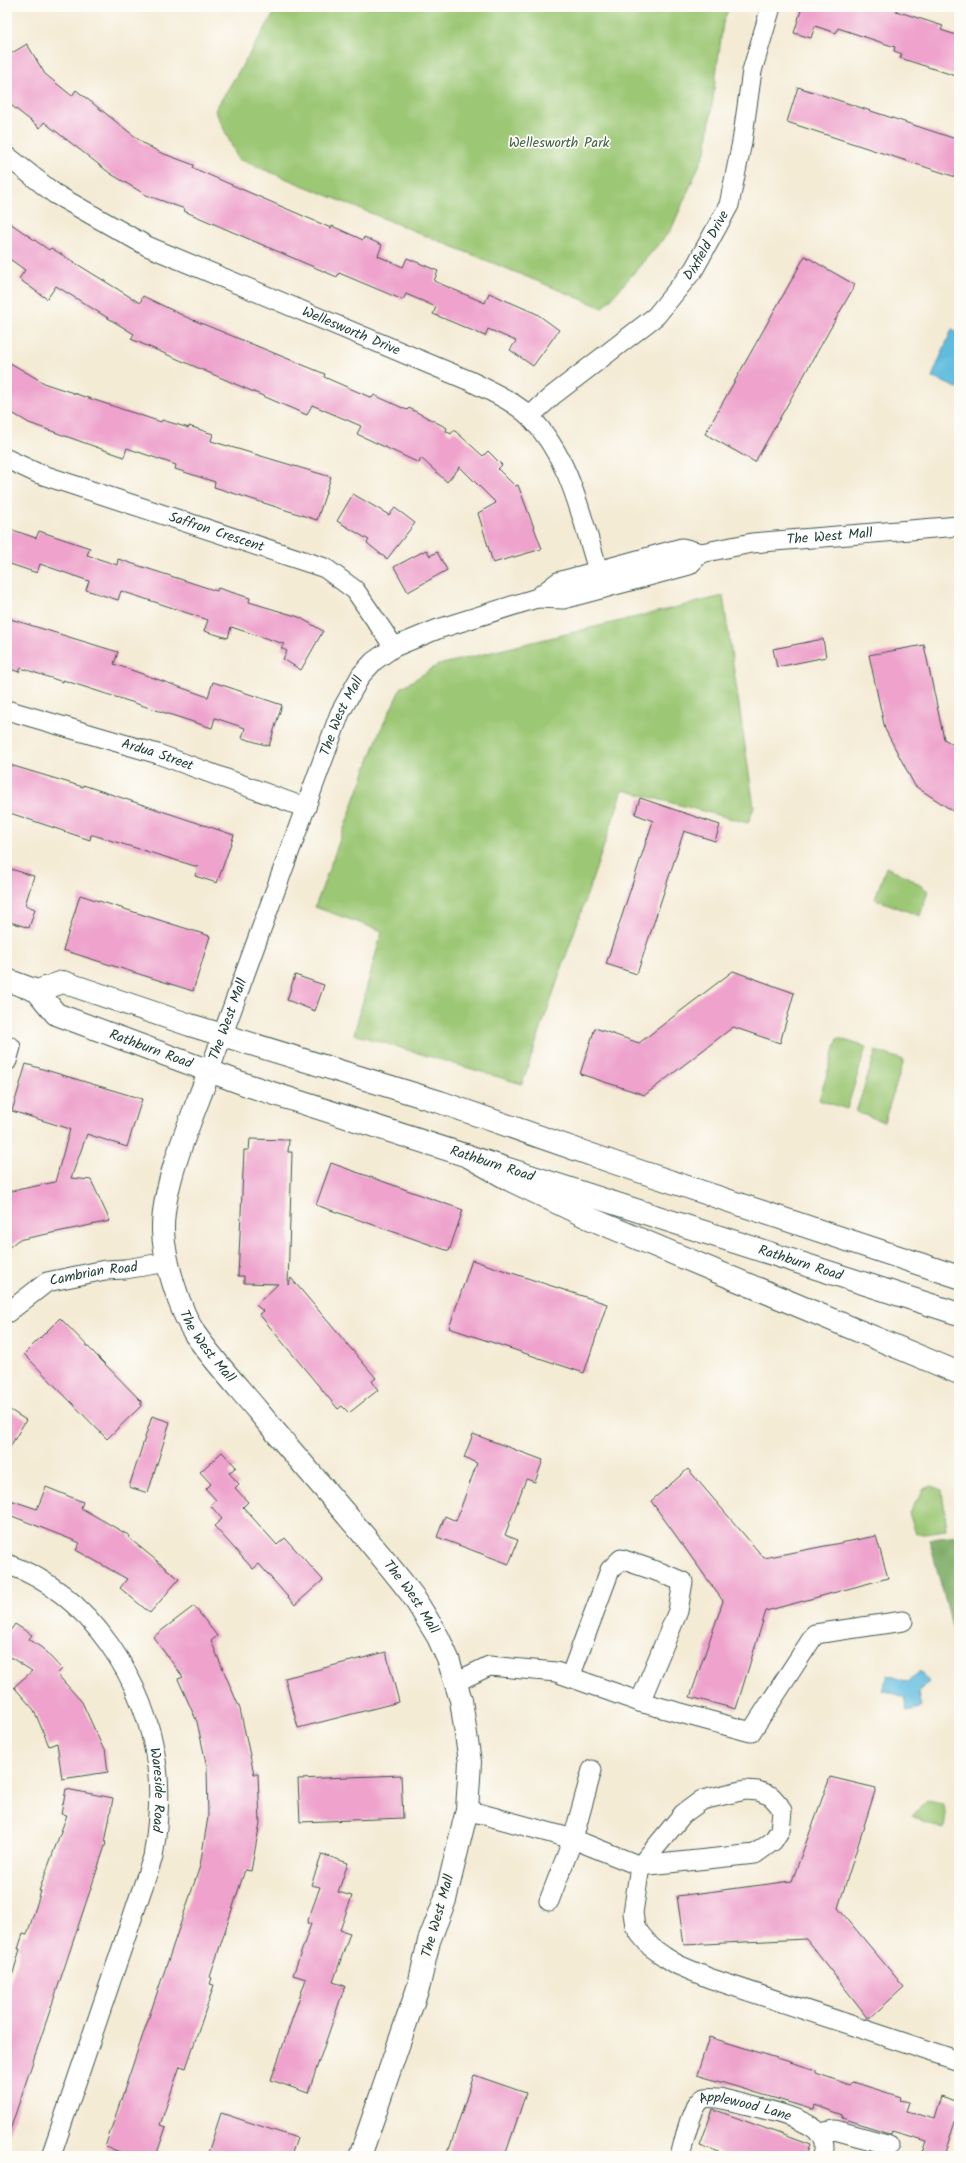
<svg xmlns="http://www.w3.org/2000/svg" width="966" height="2163" viewBox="0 0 966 2163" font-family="Kalam,sans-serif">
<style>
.green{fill:#9cc774;stroke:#5e8254}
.forest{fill:#7dac66;stroke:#4e744d}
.water{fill:#61bcdf;stroke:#407c8a}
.building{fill:#eea2cc}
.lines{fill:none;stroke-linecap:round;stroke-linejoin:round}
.minor-casing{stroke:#3f574c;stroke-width:21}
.major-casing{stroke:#3f574c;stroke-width:24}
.highway-casing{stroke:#3f574c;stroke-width:24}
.minor{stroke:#fff;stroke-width:19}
.major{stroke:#fff;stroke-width:22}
.highway{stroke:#fff;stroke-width:22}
.labels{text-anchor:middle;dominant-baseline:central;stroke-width:3.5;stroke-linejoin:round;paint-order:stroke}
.park-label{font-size:14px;fill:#3e6044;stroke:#fdfcf7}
.street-label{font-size:14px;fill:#1f3d34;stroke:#fdfcf7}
</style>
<rect width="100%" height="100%" fill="#fdfcf7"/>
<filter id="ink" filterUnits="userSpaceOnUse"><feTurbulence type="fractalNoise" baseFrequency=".025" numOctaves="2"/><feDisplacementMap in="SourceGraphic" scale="8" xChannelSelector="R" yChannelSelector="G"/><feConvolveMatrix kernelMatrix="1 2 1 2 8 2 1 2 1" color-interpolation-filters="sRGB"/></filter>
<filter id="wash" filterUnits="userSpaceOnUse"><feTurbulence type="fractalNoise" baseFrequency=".012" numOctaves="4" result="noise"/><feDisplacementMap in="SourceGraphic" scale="16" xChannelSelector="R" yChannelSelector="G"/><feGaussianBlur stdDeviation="0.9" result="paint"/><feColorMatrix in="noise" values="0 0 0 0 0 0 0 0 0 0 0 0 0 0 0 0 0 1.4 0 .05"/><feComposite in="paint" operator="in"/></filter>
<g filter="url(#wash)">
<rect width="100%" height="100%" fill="#f4ebd5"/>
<g class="green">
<path d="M278,7H729L723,23L706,150L671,230L603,308L238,159L215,110Z"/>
<path d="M723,596L754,807L748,823L623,790L522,1084L354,1034L382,931L315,907L380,731L401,688L438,665Z"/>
<path d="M886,867L910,878L928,891L920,916L875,899Z"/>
<path d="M838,1038L866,1047L847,1109L819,1100Z"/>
<path d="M876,1051L904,1060L884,1122L856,1112Z"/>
<path d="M931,1486L942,1490L947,1530L916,1534L909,1513L924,1489Z"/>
<path d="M927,1800L942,1803L946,1814L944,1829L937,1828L912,1815Z"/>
</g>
<path class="forest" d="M959,1536V1653L929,1539Z"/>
<g class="water">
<path d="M952,329L959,332V389L932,377Z"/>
<path d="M920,1671L929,1682L918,1693L921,1708L907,1711L904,1697L882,1690L888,1675L908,1682Z"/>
</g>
<g id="blocks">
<g class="building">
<path d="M802,7H897L896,11L943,26L941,30L959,36V77L900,58L902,54L894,51L895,47L838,28L836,33L815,26L811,38L794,33Z"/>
<path d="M27,44L45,74L72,96L76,90L143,143L159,152L194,165L193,168L331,228L332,226L363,240L364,237L382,245L378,256L403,267L407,258L438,271L434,281L485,303L489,293L537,314L559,330L533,366L510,350L516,341L488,329L485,336L433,314L436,307L406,294L403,300L339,273L337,277L184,211L185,209L146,195L111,174L44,122L40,128L7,102V56Z"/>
<path d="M798,87L959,140V178L787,122Z"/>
<path d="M7,221L49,250L51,248L140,303L143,296L186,317L325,374L324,377L372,398L374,395L407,410L409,408L447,428L446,431L451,434L454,430L483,456L488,451L502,465L498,469L515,486L518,485L542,549L493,563L478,513L496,503L460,467L447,482L421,458L419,463L357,434L361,426L312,405L307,415L131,339L134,334L56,286L47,299L19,279L25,270L7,257Z"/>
<path d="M805,256L855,285L755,462L705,434Z"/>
<path d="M7,361L46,384L161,422L162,420L189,428V426L213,434L211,441L331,477L317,520L214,487L215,482L175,469L176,465L127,448L124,457L29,423L7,410Z"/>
<path d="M353,494L389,515L395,508L415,523L387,559L367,543L369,540L337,521Z"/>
<path d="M7,528L36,538L39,531L90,548L87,555L117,565L118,559L217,591L218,588L250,598L249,602L299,617L323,631L301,670L283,659L287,651L281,648L284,644L231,627L228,638L204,631L208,620L170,607L121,591L118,600L86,590L89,581L40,564L37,573L7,563Z"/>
<path d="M426,550L430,556L437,552L447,570L408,592L394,567Z"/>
<path d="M7,618L118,652L114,664L208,697L213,682L282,705L269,746L242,738L245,728L215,718L212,728L63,680V682L21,668L19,672L7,668Z"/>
<path d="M823,639L826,657L777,667L773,649Z"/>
<path d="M924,645L944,739L959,748V815L915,786L885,729L869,655Z"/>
<path d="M7,764L83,787V785L234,835L217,883L195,876L198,867L93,835H91L90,840L7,812Z"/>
<path d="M640,798L720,825L715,841L684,831L637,974L606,964L653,821L635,814Z"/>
<path d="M7,868L34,876L25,905L35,909L29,928L7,921Z"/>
<path d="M80,895L210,936L193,991L63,950Z"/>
<path d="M733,971L794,993L780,1043L733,1027L645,1095L580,1074L595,1028L639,1043Z"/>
<path d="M295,975L324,985L315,1011L287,1000Z"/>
<path d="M26,1064L142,1099L127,1147L87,1134L71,1178L91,1180L110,1221L18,1240L7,1249V1192L55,1182L70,1129L12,1111Z"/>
<path d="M250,1139L289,1140L288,1152H292L288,1285L291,1278L376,1378L372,1381L378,1390L349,1413L342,1406L338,1409L259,1314L263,1311L256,1305L278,1284L244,1283V1276H238L244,1150H249Z"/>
<path d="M331,1163L463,1210L449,1251L316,1205Z"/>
<path d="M472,1260L607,1304L584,1373L449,1328Z"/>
<path d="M60,1318L141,1401V1406L107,1439L24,1354Z"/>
<path d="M7,1408L26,1420L7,1452Z"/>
<path d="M152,1416L170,1422L148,1493L129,1487Z"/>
<path d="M473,1434L543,1460L535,1482L526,1479L505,1535L518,1540L509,1564L437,1537L445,1516L456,1521L477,1463L464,1458Z"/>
<path d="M222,1452L236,1467L229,1473L239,1484L235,1488L248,1502L243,1507L277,1545L285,1538L323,1580L295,1605L259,1564L253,1569L214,1526L222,1519L210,1505L216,1500L206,1489L211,1484L200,1472Z"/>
<path d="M688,1469L764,1558L876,1536L888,1578L766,1611L736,1709L690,1697L723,1601L651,1501Z"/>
<path d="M46,1487L83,1502L81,1508L130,1536L129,1538L179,1579L150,1613L120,1588L127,1579L76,1550L80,1543L7,1514V1499L37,1509Z"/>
<path d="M194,1606L217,1636L211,1641L240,1709L254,1774H258L260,1823L251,1871L245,1870L210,1977L212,1978L210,1984L214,1985L186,2068L180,2066L160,2125L166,2127L156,2156H132L105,2147L200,1866L208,1817L207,1767L197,1722L178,1679L183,1677L153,1637Z"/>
<path d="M15,1624L32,1635L29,1639L42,1648L62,1669L57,1674L82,1702L103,1748H105L108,1772L62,1779L57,1743L49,1746L34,1710L14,1687L32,1671L7,1655V1635Z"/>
<path d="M386,1652L399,1702L298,1728L285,1678Z"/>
<path d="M401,1775L403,1818L300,1822L298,1779Z"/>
<path d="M830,1777L876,1788L838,1908L904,1987L869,2019L806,1939L684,1945L677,1896L792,1881Z"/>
<path d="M66,1789L113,1798L105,1843H106L9,2133H7V1994L20,1949H18L23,1934L27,1935L41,1891H39L67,1815L61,1814Z"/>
<path d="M322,1854L348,1863L338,1892L352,1896L340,1930L350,1933L333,1982L345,1986L308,2093L271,2080L306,1979L293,1975L311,1924L307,1923L320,1887L311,1885Z"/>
<path d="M709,2037L816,2070V2073L850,2085L853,2082L901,2097L900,2100L909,2102L906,2111L934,2119L941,2096L959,2102V2108L944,2156H922L927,2141L893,2131L892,2134L842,2118V2115L815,2105L814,2110L697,2075Z"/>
<path d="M474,2075L526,2093L505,2156H447Z"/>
<path d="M713,2109L810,2145L806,2156H730L700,2145Z"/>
<path d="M221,2113L297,2138L291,2156H207Z"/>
</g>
</g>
</g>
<g filter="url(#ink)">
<use href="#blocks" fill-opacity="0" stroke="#3f574c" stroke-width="1"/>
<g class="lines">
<defs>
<g id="minor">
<path id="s1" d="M7,156L55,194L147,246L470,381C490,391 514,401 530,417C575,463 583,529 604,588"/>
<path id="s2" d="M530,416L552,396L656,316L694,269L729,205L742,142L752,71L771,7"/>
<path id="s3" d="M7,459L37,473L325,568L355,590L394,647"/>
<path d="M537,598L563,599L689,565L701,553"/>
<path id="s4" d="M7,710L158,754L306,808"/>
<path d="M7,1061L11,1047"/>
<path id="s5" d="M209,1072L340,713L361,675L374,661L394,647L438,629L537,598L558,582L682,548L701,553L752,543L959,526"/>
<path id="s6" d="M7,1313L47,1282L105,1270L125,1269L168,1262"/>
<path id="s7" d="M7,1564C90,1593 147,1682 157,1767C161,1797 158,1827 153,1857L51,2156"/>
<path d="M456,1682L489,1666L556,1672L640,1702L678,1611L683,1582L662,1573L621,1559L610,1570L570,1677"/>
<path d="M640,1702L751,1732L815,1634L903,1621"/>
<path d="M467,1810L573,1839L640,1866L755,1854L773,1841L780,1830L782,1811L779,1805L771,1796L758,1791L745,1790L702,1800L683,1814L640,1866L633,1913L635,1926L640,1934L651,1947L665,1957L678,1965L709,1978L959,2061"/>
<path d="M549,1901L573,1839L592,1770"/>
<path d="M819,2133L835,2130L890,2145"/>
<path id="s8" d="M680,2156C684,2143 690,2109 701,2100C706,2096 713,2098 719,2098C742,2104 806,2116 819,2133C825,2140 825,2147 823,2156"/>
</g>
<g id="major">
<path id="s9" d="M7,980L37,991L56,1014L247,1085L959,1314"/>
<path d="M37,991L63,982L190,1025L440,1102L618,1164L959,1277"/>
<path id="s10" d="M209,1072C192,1118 162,1183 163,1231C164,1260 180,1311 195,1334C214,1361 237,1386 258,1411C309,1473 364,1532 413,1596L438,1637L448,1659L461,1700L470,1762L467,1810L445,1900L429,1941L419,1985L360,2156"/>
</g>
<path id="highway" d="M466,1155L510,1180L589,1218L959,1373"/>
</defs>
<use href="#minor" class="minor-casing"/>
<use href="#major" class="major-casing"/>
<use href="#highway" class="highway-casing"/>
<use href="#minor" class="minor"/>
<use href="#major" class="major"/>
<use href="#highway" class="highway"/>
</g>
</g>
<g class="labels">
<g class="park-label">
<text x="559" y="143">Wellesworth Park</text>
</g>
<g class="street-label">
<text stroke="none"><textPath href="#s2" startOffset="248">Dixfield Drive</textPath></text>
<text stroke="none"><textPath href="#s1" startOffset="388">Wellesworth Drive</textPath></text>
<text stroke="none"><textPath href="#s3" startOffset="222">Saffron Crescent</textPath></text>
<text stroke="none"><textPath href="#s5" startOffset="925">The West Mall</textPath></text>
<text stroke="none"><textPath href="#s5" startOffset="380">The West Mall</textPath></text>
<text stroke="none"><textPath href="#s4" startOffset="157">Ardua Street</textPath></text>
<text stroke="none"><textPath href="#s5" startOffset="56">The West Mall</textPath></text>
<text stroke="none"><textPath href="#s9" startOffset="163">Rathburn Road</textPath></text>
<text stroke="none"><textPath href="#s9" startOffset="523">Rathburn Road</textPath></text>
<text stroke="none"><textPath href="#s9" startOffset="847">Rathburn Road</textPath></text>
<text stroke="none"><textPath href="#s6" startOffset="98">Cambrian Road</textPath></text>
<text stroke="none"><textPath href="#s10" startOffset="292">The West Mall</textPath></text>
<text stroke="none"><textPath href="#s10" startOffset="616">The West Mall</textPath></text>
<text stroke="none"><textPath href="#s7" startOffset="288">Wareside Road</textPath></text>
<text transform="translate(438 1916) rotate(-74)">The West Mall</text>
<text stroke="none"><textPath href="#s8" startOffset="106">Applewood Lane</textPath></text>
</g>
</g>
<rect width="966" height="2163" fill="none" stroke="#fdfcf7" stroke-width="24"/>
</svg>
